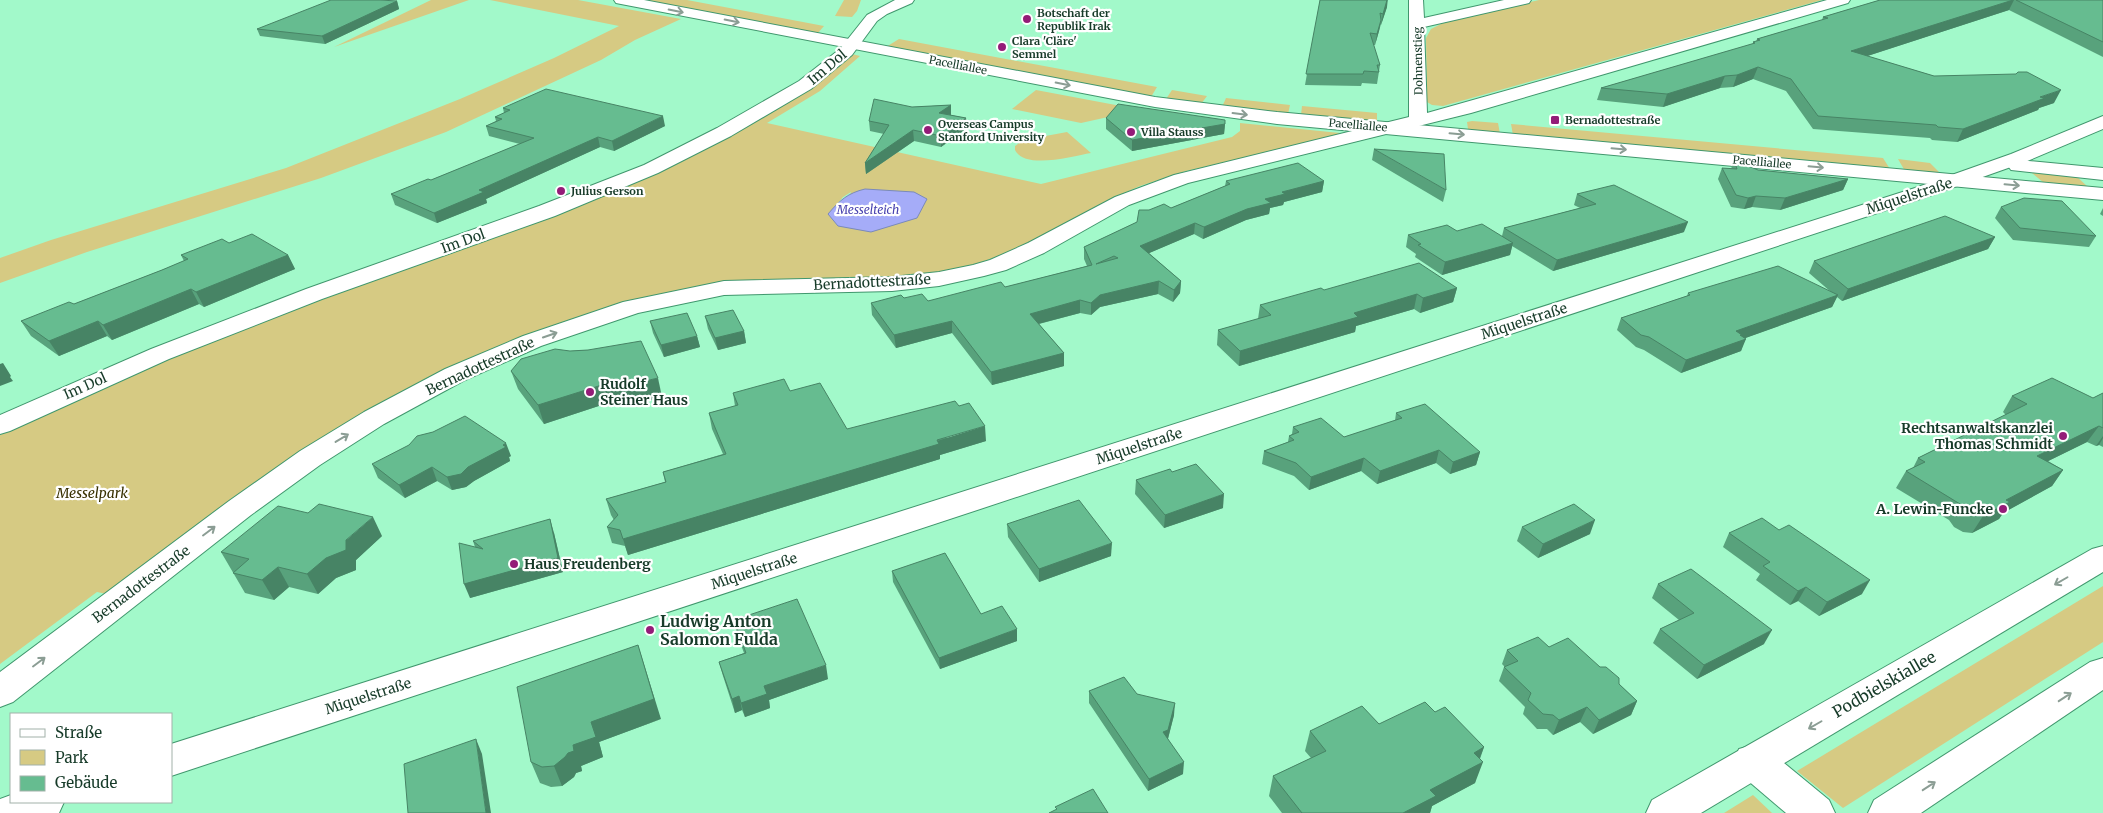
<svg xmlns="http://www.w3.org/2000/svg" width="2103" height="813" viewBox="0 0 2103 813" font-family="Merriweather,serif">
<style>
.green{fill:#d6ca83;fill-rule:evenodd}
.water{fill:#a5acf8;stroke:#7a8aba}
.lines{fill:none;stroke-linecap:round;stroke-linejoin:round}
.minor-casing{stroke:#40976d;stroke-width:2}
.tertiary-casing{stroke:#40976d;stroke-width:2}
.minor{fill:#fff;fill-rule:evenodd}
.tertiary{fill:#fff;fill-rule:evenodd}
.wall{fill:#58a27c}
.shaded-wall{fill:#478465}
.building{fill:#66bc90;stroke:#478465;fill-rule:evenodd}
.oneway{stroke:#8b9d94}
.poi-dot{fill:#941c78;stroke:#fff;stroke-width:2}
.labels{text-anchor:middle;dominant-baseline:central;stroke-width:4.5;stroke-linejoin:round;paint-order:stroke}
.far-poi-label{font-size:11px;font-weight:bold;fill:#173b29;stroke:#fff;text-anchor:start}
.far-street-label{font-size:11px;fill:#173b29;stroke:#fff}
.far-water-label{font-size:12px;font-style:italic;fill:#4842ae;stroke:#fff}
.street-label{font-size:14px;fill:#173b29;stroke:#fff}
.poi-label{font-size:14px;font-weight:bold;fill:#173b29;stroke:#fff;text-anchor:start}
.park-label{font-size:14px;font-style:italic;fill:#383000;stroke:#fff}
.near-poi-label{font-size:16px;font-weight:bold;fill:#173b29;stroke:#fff;text-anchor:start}
.near-street-label{font-size:16px;fill:#173b29;stroke:#fff}
</style>
<rect width="100%" height="100%" fill="#a2f9ca"/>
<g class="green">
<path d="M431,0H469L334,47Z"/>
<path d="M490,0H578L681,19L635,40L601,60L446,132L321,178L87,252L0,283V258L51,240L286,168L460,99L554,58L619,26Z"/>
<path d="M638,0H687L824,26L817,34Z"/>
<path d="M844,0H861L857,11L852,17L835,16Z"/>
<path d="M1539,0H1822L1443,106L1432,105L1427,102L1426,38L1431,29L1447,21Z"/>
<path d="M899,39L1157,87L1151,97L886,47Z"/>
<path d="M852,54L860,56L820,91L767,123L1041,184L1232,137L1240,131V123L1350,134L1186,171L1140,186L1108,200L1017,249L974,265L939,273L889,279L721,284L657,295L586,316L458,366L111,595L97,592L0,664V435L163,361L310,304L556,214L710,146L797,97ZM851,192L838,226L829,214L843,197Z"/>
<path d="M1036,90L1121,106L1108,117L1081,123L1012,109Z"/>
<path d="M1172,90L1207,96L1201,104L1166,99Z"/>
<path d="M1226,98L1290,105L1288,114L1222,107Z"/>
<path d="M1302,106L1377,113V122L1301,115Z"/>
<path d="M1472,121L1498,123L1500,134L1470,130L1468,129L1467,122Z"/>
<path d="M1511,124L1883,158L1890,169L1513,135Z"/>
<path d="M1067,132L1091,153C1073,156 1025,170 1015,150V146L1024,140Z"/>
<path d="M1898,159L1930,163L1940,173L1905,171Z"/>
<path d="M2032,173L2075,175L2088,187L2044,183Z"/>
<path d="M2103,586V642L1843,808L1797,771Z"/>
<path d="M1753,795L1772,813H1724Z"/>
</g>
<path class="water" d="M865,189L914,192L927,199L917,218L871,232L838,226L828,214C840,200 848,193 865,189Z"/>
<g class="lines">
<defs>
<g id="minor">
<path d="M895,0H914L912,3L887,14L877,21L852,55L811,89L731,136L658,173L555,216L322,299L169,359L10,431L0,434V415L151,349L306,289L539,206L644,165L717,128L799,81L840,49L867,15Z"/>
<path d="M1409,0H1423L1424,18L1504,0H1531L1529,3L1424,27L1427,113L1827,0H1850L1848,3L1471,113L1188,183L1129,205L1044,253L1006,270L984,276L939,286L892,291L724,295L638,313L541,346L463,381L384,424L320,465L251,515L13,702L0,707V672L229,501L300,451L364,412L445,369L523,336L623,302L724,281L892,277L939,272L973,265L990,260L1028,243L1115,197L1174,175L1409,117Z"/>
<path d="M2103,116V129L2025,162L1929,196L171,776V744L1915,188L2011,154Z"/>
<path d="M1753,745L1767,749L1829,800L1835,813H1786L1739,773L1734,761L1739,749Z"/>
<path d="M11,795V802H64L59,813H0V799Z"/>
</g>
<g id="tertiary">
<path d="M614,0H644L1155,97L1277,112L2103,188V200L1277,124L1155,107L621,4L616,3Z"/>
<path d="M2018,160L2103,168V180L2011,170L2008,166L2011,162Z"/>
<path d="M2103,546V572L1701,813H1646L1652,800L2092,549Z"/>
<path d="M2103,658V690L1921,813H1868L1874,800L2090,662Z"/>
</g>
</defs>
<use href="#minor" class="minor-casing"/>
<use href="#tertiary" class="tertiary-casing"/>
<use href="#minor" class="minor"/>
<use href="#tertiary" class="tertiary"/>
</g>
<g class="wall">
<path d="M1320,0H1388L1387,7L1381,25V24L1375,45H1373L1380,65L1377,84L1362,83L1361,86L1305,85Z"/>
<path d="M1880,0H2103V57L2009,10L1867,56L1934,76L2054,103L2039,108L2038,110L1957,142L1932,140L1930,138L1813,129L1786,91L1753,79L1733,87L1720,88L1663,107L1597,100L1601,88L1753,44V42H1756L1757,39L1822,20L1823,17Z"/>
<path d="M397,1L399,9L325,44L260,36L257,29Z"/>
<path d="M951,105V115L966,118L967,128L941,147L914,141L866,174L865,163L884,134L870,131L869,121L912,107Z"/>
<path d="M503,108L665,126L614,151L600,147L486,199L487,203L437,223L395,205L391,194L431,180L520,144L489,136L486,126L496,121L495,117L504,113Z"/>
<path d="M1106,118L1225,124L1224,134L1132,151L1106,129Z"/>
<path d="M1374,149L1446,190L1443,202L1372,160Z"/>
<path d="M1734,160L1758,170L1848,179L1843,190L1780,210L1752,207L1744,209L1731,207L1718,179L1722,168L1731,169Z"/>
<path d="M1226,181H1324L1322,192L1284,202L1283,205L1270,208L1269,214L1246,220L1203,239L1194,234L1149,253L1181,281L1180,293L1173,302L1158,294L1100,307L1091,315L1080,313L1039,324L1064,353V366L992,385L952,333L896,348L872,315L871,303L904,298L928,301L1005,287L1087,266L1084,259V247L1137,222L1149,210L1171,208L1225,186Z"/>
<path d="M1577,194L1684,232L1553,271L1512,246L1510,255L1442,275L1415,257L1416,254L1406,247L1408,235L1457,231L1502,236L1504,228L1580,208L1574,205Z"/>
<path d="M2001,207L2096,236L2089,247L2013,240L1995,218Z"/>
<path d="M2103,208V216L2100,214Z"/>
<path d="M1995,237L1988,249L1842,301L1837,297L1832,307L1745,338L1741,351L1681,373L1644,350L1636,347L1617,330L1621,318L1687,296L1688,293L1831,292L1809,273L1814,261Z"/>
<path d="M229,243L288,255L295,269L204,307L199,304L112,340L107,336L59,356L31,336L21,321L74,304L162,270L184,261L181,255Z"/>
<path d="M1457,288L1453,302L1420,313L1414,309L1356,326L1355,332L1239,366L1217,345L1218,330L1258,319L1260,305L1324,290Z"/>
<path d="M705,316L744,331L746,343L718,350L708,329Z"/>
<path d="M650,321L697,336L700,347L664,357L653,333Z"/>
<path d="M588,350L662,397L630,405L626,397L544,424L518,389L511,371L570,351Z"/>
<path d="M790,391L847,429L986,441L940,455V459L628,555L625,546L612,543L607,527L614,520L611,515L606,499L665,482L663,472L723,454L712,429L709,413L735,406L733,393Z"/>
<path d="M2103,393V447L2099,445L2096,446L2087,442L2048,461L2063,470L2052,486L2003,513L1999,519L1972,533L1963,532L1954,527L1949,520L1896,488L1906,471L1913,468L1918,458L2006,415L2003,412L2012,396L2093,398Z"/>
<path d="M1396,413L1480,452L1476,465L1450,474L1436,463L1377,484L1361,471L1309,490L1294,476L1262,464L1264,451L1288,442L1289,436L1292,434L1293,427L1344,437L1395,421Z"/>
<path d="M511,456L509,457L510,461L474,481L466,487L452,490L437,481L405,498L378,478L372,464Z"/>
<path d="M1172,472L1223,508L1164,528L1135,494L1136,480Z"/>
<path d="M1007,524L1111,556L1039,582L1008,537Z"/>
<path d="M1522,527L1590,534L1538,558L1517,541Z"/>
<path d="M554,533L563,572L470,598L475,547L473,541Z"/>
<path d="M1729,533L1862,594L1819,616L1798,601L1790,605L1756,580L1760,574L1723,547Z"/>
<path d="M382,536L356,560V570L336,578L318,594L289,587L274,600L245,593L221,552Z"/>
<path d="M892,571L981,614L1017,641L940,669L893,582Z"/>
<path d="M1658,584L1764,644L1697,679L1653,643L1660,629L1679,620L1652,598Z"/>
<path d="M734,620L828,679L769,700L770,708L745,717L742,710L735,713L723,676L719,662L744,653L737,634Z"/>
<path d="M1549,647L1619,684L1637,701L1631,715L1593,734L1580,722L1553,735L1547,729H1537L1523,714L1525,707L1499,681L1504,667H1505L1502,664L1507,650Z"/>
<path d="M1089,691L1137,694L1174,715L1168,739L1183,774L1148,791L1089,703Z"/>
<path d="M1435,712L1484,747L1480,759L1475,783L1432,806L1430,813H1282L1269,796L1273,776L1311,758L1305,751L1310,731L1379,724Z"/>
<path d="M661,719L599,742L603,757L581,766L582,771L576,773L574,777L562,786L551,787L540,783L531,762Z"/>
</g>
<g class="shaded-wall">
<path d="M1387,0V7L1381,25L1383,14Z"/>
<path d="M2013,0H2014L2009,10L1846,63L1851,51Z"/>
<path d="M397,1L399,9L325,44L322,36Z"/>
<path d="M1381,20L1379,31L1375,45L1377,34Z"/>
<path d="M1758,67L1753,79L1733,87L1737,75Z"/>
<path d="M1725,76L1720,88L1663,107L1667,94Z"/>
<path d="M2061,90L2054,103L2039,108L2038,110L1957,142L1963,129L2040,97Z"/>
<path d="M951,105V115L939,113Z"/>
<path d="M663,116L665,126L614,151L612,141Z"/>
<path d="M966,118L967,128L941,147V136Z"/>
<path d="M1225,124L1224,134L1132,151V140Z"/>
<path d="M913,130L914,141L866,174L865,163Z"/>
<path d="M598,137L600,147L486,199L487,203L437,223L434,213L479,190Z"/>
<path d="M1848,179L1843,190L1780,210L1785,198Z"/>
<path d="M1324,181L1322,192L1284,202L1283,205L1270,208L1269,214L1246,220L1203,239L1204,227L1265,199L1282,192Z"/>
<path d="M1756,196L1752,207L1744,209L1748,198Z"/>
<path d="M1688,222L1684,232L1553,271L1557,260Z"/>
<path d="M1195,223L1194,234L1140,257V246Z"/>
<path d="M1995,237L1988,249L1842,301L1848,289Z"/>
<path d="M1513,243L1510,255L1442,275L1445,262Z"/>
<path d="M288,255L295,269L204,307L196,292Z"/>
<path d="M1159,281L1158,294L1100,307L1091,315V303L1100,295Z"/>
<path d="M1181,281L1180,293L1173,302L1174,290Z"/>
<path d="M1457,288L1453,302L1420,313L1423,298Z"/>
<path d="M191,289L199,304L112,340L103,325Z"/>
<path d="M1417,294L1414,309L1356,326L1355,332L1239,366L1240,351L1354,313Z"/>
<path d="M1838,295L1832,307L1740,340L1746,339L1741,351L1681,373L1686,360L1736,331Z"/>
<path d="M1080,300V313L1030,326V314Z"/>
<path d="M98,321L107,336L59,356L49,341Z"/>
<path d="M952,321V333L896,348L894,335Z"/>
<path d="M744,331L746,343L718,350L715,338Z"/>
<path d="M697,336L700,347L664,357L661,345Z"/>
<path d="M1064,353V366L992,385L991,372Z"/>
<path d="M3,363L11,376L10,377L13,381L0,386V364Z"/>
<path d="M658,378L662,397L630,405L624,386Z"/>
<path d="M621,379L626,397L544,424L538,405Z"/>
<path d="M985,426L986,441L940,455V459L628,555L623,539Z"/>
<path d="M2099,426L2087,442L2026,472L2037,456Z"/>
<path d="M2103,436V438L2099,445L2096,446Z"/>
<path d="M506,443L511,456L509,457L510,461L474,481L466,487L452,490L447,477L468,467Z"/>
<path d="M1439,450L1436,463L1377,484L1380,471Z"/>
<path d="M1480,452L1476,465L1450,474L1453,462Z"/>
<path d="M1364,458L1361,471L1309,490L1311,477Z"/>
<path d="M432,467L437,481L405,498L399,485Z"/>
<path d="M2063,470L2052,486L2003,513L1999,519L1972,533L1983,516L2006,500Z"/>
<path d="M1224,494L1223,508L1164,528L1165,515Z"/>
<path d="M373,517L382,536L356,560V570L336,578L318,594L307,574Z"/>
<path d="M550,519L554,533L563,572L470,598L464,584Z"/>
<path d="M1595,520L1590,534L1538,558L1543,544Z"/>
<path d="M1112,543L1111,556L1039,582V569Z"/>
<path d="M278,567L289,587L274,600L262,580Z"/>
<path d="M1870,580L1862,594L1819,616L1827,602Z"/>
<path d="M1806,587L1798,601L1790,605L1798,591Z"/>
<path d="M1017,629V641L940,669L939,658Z"/>
<path d="M1772,630L1764,644L1697,679L1704,665Z"/>
<path d="M638,645L661,719L599,742L603,757L581,766L582,771L576,773L574,777L562,786L554,766L573,745L591,722Z"/>
<path d="M826,665L828,679L769,700L770,708L745,717L741,703L764,686Z"/>
<path d="M739,696L742,710L735,713L732,699Z"/>
<path d="M1637,701L1631,715L1593,734L1599,720Z"/>
<path d="M1175,703L1174,715L1167,742L1163,732Z"/>
<path d="M1587,707L1580,722L1553,735L1559,720Z"/>
<path d="M476,739L482,754L491,813H486Z"/>
<path d="M1484,747L1477,765L1483,762L1475,783L1432,806L1430,813H1403L1474,753Z"/>
<path d="M1184,762L1183,774L1148,791L1149,779Z"/>
</g>
<g class="building">
<path d="M331,0H380L397,1L322,36L257,29Z"/>
<path d="M1320,0H1387L1383,14L1380,13L1381,20L1377,34L1370,33L1380,65H1377L1379,72L1364,71L1363,74H1306Z"/>
<path d="M1880,0H2013L1851,51L1934,76L2016,74L2018,72H2027L2061,90L2040,97L2045,98L1963,129L1938,127L1936,125L1818,116L1791,79L1758,67L1737,75L1725,76L1667,94L1601,88L1755,43L1753,42L1760,40L1757,39L1828,18L1823,17Z"/>
<path d="M2016,0H2103V42Z"/>
<path d="M546,89L663,116L612,141L598,137L479,190L484,192L434,213L391,194L428,179L431,180L534,138L486,126L502,119L495,117L510,110L503,108Z"/>
<path d="M874,99L912,107L951,105L939,113L966,118L941,136L913,130L865,163L889,125L869,121Z"/>
<path d="M1118,104L1225,120V124L1132,140L1106,118Z"/>
<path d="M1374,149L1444,154L1446,190Z"/>
<path d="M1734,160L1758,170L1848,179L1785,198L1756,196L1748,198L1736,195L1722,168L1737,169Z"/>
<path d="M1298,163L1324,181L1282,192L1285,194L1265,199L1271,203L1247,209L1204,227L1195,223L1140,246L1181,281L1174,290L1159,281L1100,295L1091,303L1080,300L1030,314L1064,353L991,372L952,321L894,335L871,303L901,295L904,298L922,294L928,301L1001,282L1005,287L1092,265L1084,247L1137,222L1139,210H1149L1164,204L1171,208L1230,184L1226,181ZM1114,256L1118,258L1096,264Z"/>
<path d="M1614,185L1688,222L1557,260L1504,228L1596,204L1577,194Z"/>
<path d="M2024,198L2062,201L2096,236L2020,228L2001,207Z"/>
<path d="M1945,216L1995,237L1848,289L1814,261Z"/>
<path d="M1482,224L1513,243L1445,262L1418,245L1421,244L1408,235L1447,225L1457,231Z"/>
<path d="M252,234L288,255L196,292L191,289L103,325L98,321L49,341L21,321L69,302L74,304L162,270L188,259L181,255L222,239L229,243Z"/>
<path d="M1419,263L1457,288L1423,298L1417,294L1354,313L1358,317L1240,351L1218,330L1271,315L1260,305L1321,288L1324,290Z"/>
<path d="M1778,266L1838,295L1736,331L1742,335H1740L1746,339L1686,360L1649,337L1641,335L1621,318L1690,295L1688,293Z"/>
<path d="M733,310L744,331L715,338L705,316Z"/>
<path d="M687,313L697,336L661,345L650,321Z"/>
<path d="M641,341L658,378L624,386L621,379L538,405L511,371L521,359L555,349L570,351L588,350Z"/>
<path d="M2052,378L2093,398L2103,393V428L2099,426L2037,456L2063,470L2006,500L2010,502L1983,516L1974,515L1965,511L1960,504L1906,471L1925,462L1918,458L2027,404L2012,396Z"/>
<path d="M784,379L790,391L820,383L847,429L955,401L959,406L969,403L985,426L937,440L939,444L623,539L620,530L607,527L618,515L606,499L666,482L663,472L726,454L709,413L738,405L733,393Z"/>
<path d="M1425,404L1480,452L1453,462L1439,450L1380,471L1364,458L1311,477L1296,463L1264,451L1294,440L1289,436L1299,432L1293,427L1321,418L1344,437L1402,418L1396,413Z"/>
<path d="M465,416L506,443L503,445L506,447L468,467L461,474L447,477L432,467L399,485L372,464L409,445L417,436L433,432Z"/>
<path d="M1196,464L1224,494L1165,515L1136,480L1170,469L1172,472Z"/>
<path d="M1079,500L1112,543L1039,569L1007,524Z"/>
<path d="M319,504L373,517L346,540V550L326,558L307,574L278,567L262,580L233,573L249,559L221,552L278,506L308,513Z"/>
<path d="M1574,504L1595,520L1543,544L1522,527Z"/>
<path d="M1762,518L1779,530L1789,525L1870,580L1827,602L1806,587L1798,591L1763,566L1770,562L1729,533Z"/>
<path d="M550,519L558,558L464,584L459,543L483,549L473,541Z"/>
<path d="M945,553L981,614L1002,606L1017,629L939,658L892,571Z"/>
<path d="M1691,569L1772,630L1704,665L1660,629L1694,613L1658,584Z"/>
<path d="M797,599L826,665L764,686L767,694L741,703L739,696L732,699L719,662L746,653L734,620Z"/>
<path d="M1538,637L1549,647L1568,638L1600,667H1606L1619,678V684L1637,701L1599,720L1587,707L1559,720L1553,715L1543,714L1528,700L1531,693L1504,667L1518,661L1507,650Z"/>
<path d="M638,645L654,699L591,722L596,737L573,745L574,751L568,753L565,757L554,766L542,767L531,762L517,687Z"/>
<path d="M1124,677L1137,694L1175,703L1168,730L1163,732L1184,762L1149,779L1089,691Z"/>
<path d="M1425,702L1435,712L1445,707L1484,747L1474,753L1483,762L1430,790L1436,796L1403,813H1302L1273,776L1326,751L1310,731L1362,706L1379,724Z"/>
<path d="M476,739L486,813H408L404,764Z"/>
<path d="M1093,789L1108,813H1049L1057,809L1055,807Z"/>
</g>
<defs><path id="oneway-shaft" d="M-6 0H5M1.5-3L5.5 0L1.5 3" fill="none" stroke-width="1.6" stroke-linecap="round" stroke-linejoin="round" transform="scale(1.25)"/></defs>
<g class="oneway">
<use href="#oneway-shaft" transform="translate(676 11) rotate(11)"/>
<use href="#oneway-shaft" transform="translate(732 21) rotate(11)"/>
<use href="#oneway-shaft" transform="translate(1063 84) rotate(11)"/>
<use href="#oneway-shaft" transform="translate(1240 114) rotate(7)"/>
<use href="#oneway-shaft" transform="translate(1457 134) rotate(5)"/>
<use href="#oneway-shaft" transform="translate(1619 149) rotate(5)"/>
<use href="#oneway-shaft" transform="translate(1816 167) rotate(5)"/>
<use href="#oneway-shaft" transform="translate(2012 185) rotate(5)"/>
<use href="#oneway-shaft" transform="translate(550 335) rotate(-19)"/>
<use href="#oneway-shaft" transform="translate(342 438) rotate(-31)"/>
<use href="#oneway-shaft" transform="translate(209 531) rotate(-37)"/>
<use href="#oneway-shaft" transform="translate(2061 581) rotate(150)"/>
<use href="#oneway-shaft" transform="translate(39 662) rotate(-37)"/>
<use href="#oneway-shaft" transform="translate(2065 697) rotate(-33)"/>
<use href="#oneway-shaft" transform="translate(1815 725) rotate(150)"/>
<use href="#oneway-shaft" transform="translate(1929 786) rotate(-33)"/>
</g>
<g class="poi-dot">
<circle cx="1027" cy="19" r="5"/>
<circle cx="1002" cy="47" r="5"/>
<rect x="1550" y="115" width="10" height="10" rx="2.5"/>
<circle cx="928" cy="130" r="5"/>
<circle cx="1131" cy="132" r="5"/>
<circle cx="561" cy="191" r="5"/>
<circle cx="590" cy="392" r="5"/>
<circle cx="2063" cy="436" r="5"/>
<circle cx="2003" cy="509" r="5"/>
<circle cx="514" cy="564" r="5"/>
<circle cx="650" cy="630" r="5"/>
</g>
<g class="labels">
<g class="far-poi-label">
<text x="1037" y="13">Botschaft der<tspan x="1037" dy="13">Republik Irak</tspan></text>
<text x="1012" y="41">Clara 'Cläre'<tspan x="1012" dy="13">Semmel</tspan></text>
<text x="1565" y="120">Bernadottestraße</text>
<text x="938" y="124">Overseas Campus<tspan x="938" dy="13">Stanford University</tspan></text>
<text x="1141" y="132">Villa Stauss</text>
<text x="571" y="191">Julius Gerson</text>
</g>
<g class="far-street-label">
<text transform="translate(1418 61) rotate(-91)">Dohnenstieg</text>
<text transform="translate(958 65) rotate(11)">Pacelliallee</text>
<text transform="translate(1358 125) rotate(5)">Pacelliallee</text>
<text transform="translate(1762 162) rotate(5)">Pacelliallee</text>
</g>
<g class="far-water-label">
<text x="868" y="209">Messelteich</text>
</g>
<g class="street-label">
<text transform="translate(827 67) rotate(-40)">Im Dol</text>
<text transform="translate(1909 196) rotate(-18)">Miquelstraße</text>
<text transform="translate(463 241) rotate(-20)">Im Dol</text>
<text transform="translate(872 282) rotate(-3)">Bernadottestraße</text>
<text transform="translate(1524 321) rotate(-18)">Miquelstraße</text>
<text transform="translate(480 366) rotate(-25)">Bernadottestraße</text>
<text transform="translate(85 386) rotate(-24)">Im Dol</text>
<text transform="translate(1139 446) rotate(-18)">Miquelstraße</text>
<text transform="translate(754 571) rotate(-18)">Miquelstraße</text>
<text transform="translate(141 584) rotate(-37)">Bernadottestraße</text>
<text transform="translate(368 696) rotate(-18)">Miquelstraße</text>
</g>
<g class="poi-label">
<text x="600" y="384">Rudolf<tspan x="600" dy="16">Steiner Haus</tspan></text>
<text x="2053" y="428" text-anchor="end">Rechtsanwaltskanzlei<tspan x="2053" dy="16">Thomas Schmidt</tspan></text>
<text x="1993" y="509" text-anchor="end">A. Lewin-Funcke</text>
<text x="524" y="564">Haus Freudenberg</text>
</g>
<g class="park-label">
<text x="92" y="493">Messelpark</text>
</g>
<g class="near-poi-label">
<text x="660" y="621">Ludwig Anton<tspan x="660" dy="18">Salomon Fulda</tspan></text>
</g>
<g class="near-street-label">
<text transform="translate(1884 684) rotate(-30)">Podbielskiallee</text>
</g>
</g>
<rect x="10" y="713" width="162" height="90" fill="#ffffff" stroke="#a2b1a9"/>
<rect x="20" y="729" width="25" height="8" fill="#ffffff" stroke="#a2b1a9"/>
<text x="55" y="738" font-size="15" fill="#173b29">Straße</text>
<rect x="20" y="750" width="25" height="15" fill="#d6ca83" stroke="#a2b1a9"/>
<text x="55" y="763" font-size="15" fill="#173b29">Park</text>
<rect x="20" y="776" width="25" height="15" fill="#66bc90" stroke="#a2b1a9"/>
<text x="55" y="788" font-size="15" fill="#173b29">Gebäude</text>
</svg>
